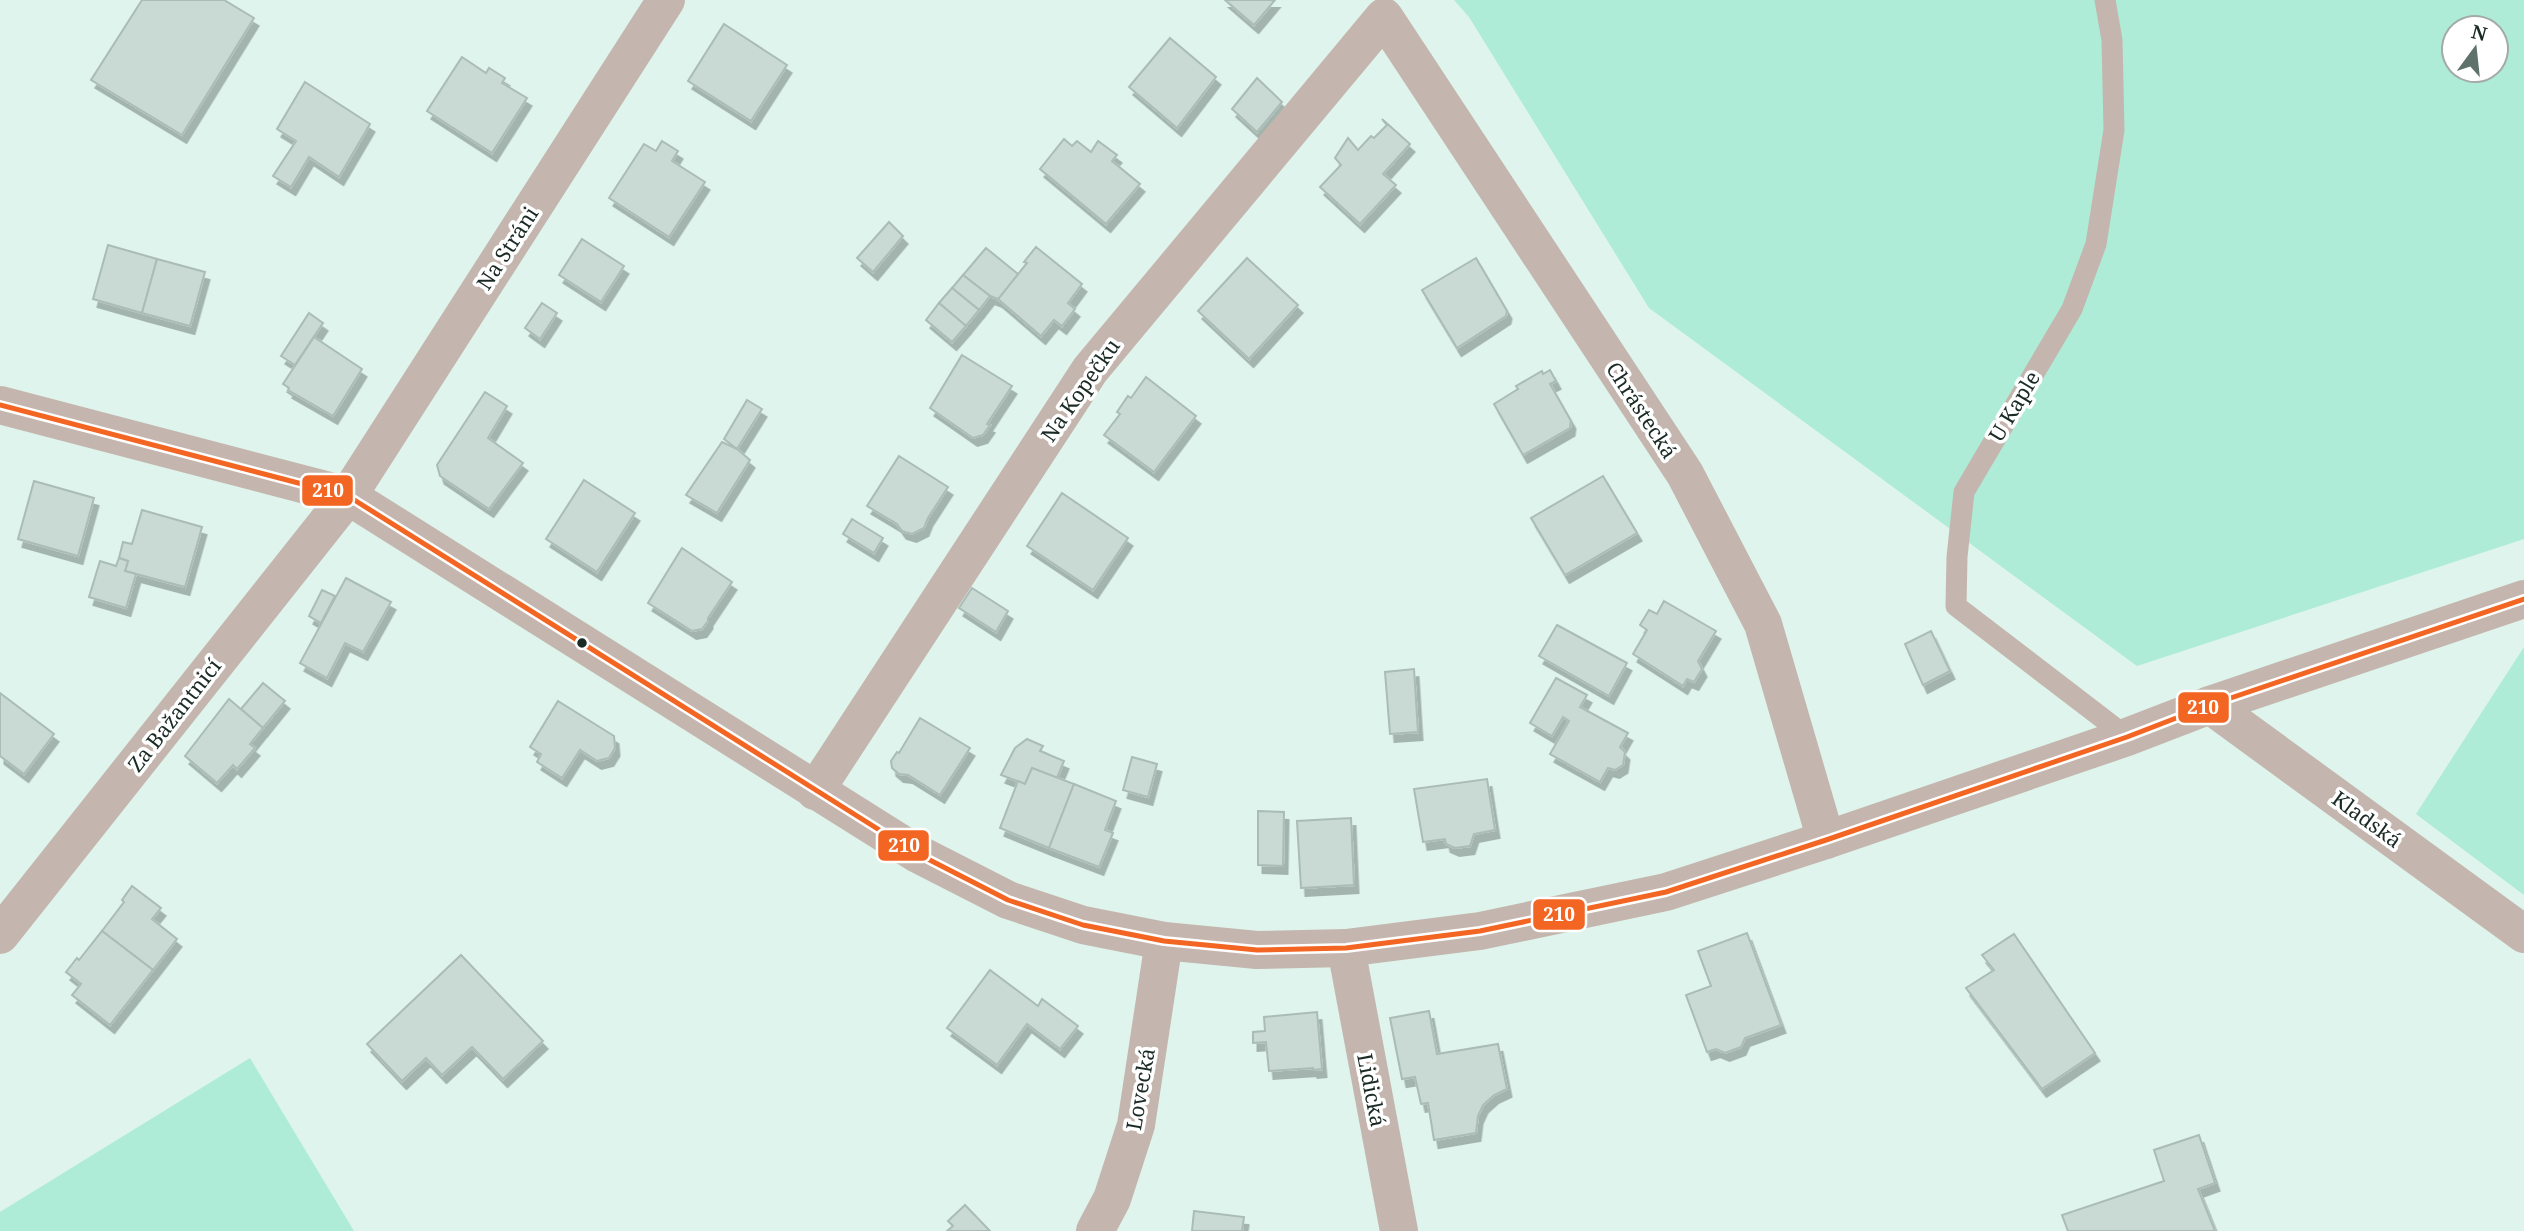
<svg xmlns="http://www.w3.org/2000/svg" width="2524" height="1231" viewBox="0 0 2524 1231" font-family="'Noto Serif',serif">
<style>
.green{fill:#aeecd8;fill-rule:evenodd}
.building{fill:#c9dad4;stroke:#abbcb6;stroke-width:2;filter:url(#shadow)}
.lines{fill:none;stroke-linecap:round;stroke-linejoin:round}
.lane{stroke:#c4b6ae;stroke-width:21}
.street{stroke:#c4b6ae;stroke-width:38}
.bus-1-casing{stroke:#fff;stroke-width:10}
.bus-1{stroke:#f26522;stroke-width:5}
.bus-dot{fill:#1a2a25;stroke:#fff;stroke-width:2.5}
.labels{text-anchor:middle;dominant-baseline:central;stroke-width:7;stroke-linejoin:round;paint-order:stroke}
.street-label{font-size:21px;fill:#1a2a25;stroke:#fff}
.line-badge{stroke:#fff;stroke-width:2.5}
.badge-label{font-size:19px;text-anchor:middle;font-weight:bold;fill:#fff}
</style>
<defs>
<filter id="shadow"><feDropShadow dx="4.5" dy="8" stdDeviation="0" flood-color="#0004"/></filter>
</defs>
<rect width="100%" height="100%" fill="#def4ec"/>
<g class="green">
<path d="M1454,0H2524V539L2137,666L1649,308L1469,17ZM2454,28H2496V70H2454Z"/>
<path d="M2524,647V895L2416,814Z"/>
<path d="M250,1058L354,1231H0V1212Z"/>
</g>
<g class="building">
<path d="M142,0H224L254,18L182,135L91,80Z"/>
<path d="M1225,0H1275L1254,25Z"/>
<path d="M724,24L787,65L751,121L688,81Z"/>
<path d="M1170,38L1216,77L1177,128L1129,87Z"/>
<path d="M462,57L486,73L489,68L505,78L502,83L527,98L492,153L427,111Z"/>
<path d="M1257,78L1282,102L1257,132L1232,109Z"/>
<path d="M305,82L370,124L339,177L309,157L291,187L273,176L296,141L277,129Z"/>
<path d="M1382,119L1410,144L1383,174L1396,185L1360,224L1320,187L1341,165L1335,158L1348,138L1358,150L1371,136L1374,138L1387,125Z"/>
<path d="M1064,139L1072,146L1077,141L1091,152L1098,141L1117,155L1112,161L1140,184L1106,224L1040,169Z"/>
<path d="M662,141L678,151L672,161L705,182L669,237L609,198L644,144L656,151Z"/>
<path d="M889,222L903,236L873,272L857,258Z"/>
<path d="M582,239L624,266L601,302L559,275Z"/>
<path d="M108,245L157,259L142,313L93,299Z"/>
<path d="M1036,247L1082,284L1068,303L1075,309L1062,326L1054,320L1041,336L998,299L1027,263L1024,262Z"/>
<path d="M986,248L1018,274L998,299L990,296L963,275Z"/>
<path d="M1247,258L1298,305L1249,359L1198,311Z"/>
<path d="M1476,258L1507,311L1506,316L1457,348L1422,290Z"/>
<path d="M157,259L205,272L190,326L142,313Z"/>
<path d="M963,275L990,296L979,310L952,288Z"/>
<path d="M952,288L979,310L966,326L939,303Z"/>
<path d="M542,303L557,313L540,339L525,328Z"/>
<path d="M939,303L966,326L952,342L926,320Z"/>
<path d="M309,313L323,323L295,365L281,356Z"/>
<path d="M314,337L362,369L333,416L288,390L289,388L283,384Z"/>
<path d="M962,355L1012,386L987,424L990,425L983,435L973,438L930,408Z"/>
<path d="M1550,370L1556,381L1550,384L1571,421L1570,428L1523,455L1494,404L1518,389L1516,386L1542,371L1543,374Z"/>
<path d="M1146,377L1196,416L1154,472L1104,435L1120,414L1117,412L1128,396L1131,398Z"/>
<path d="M485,392L507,406L488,438L523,463L489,509L440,476L437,465Z"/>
<path d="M747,400L762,409L737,449L724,439Z"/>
<path d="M722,442L737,449L750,460L717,513L686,495Z"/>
<path d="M899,456L948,487L928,518L924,528L912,534L902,531L897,524L867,506Z"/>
<path d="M1603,476L1637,533L1565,575L1531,518Z"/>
<path d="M584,480L635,513L597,572L546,539Z"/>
<path d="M34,481L94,498L78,556L18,539Z"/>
<path d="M1062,493L1128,538L1093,590L1027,546Z"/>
<path d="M142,510L202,527L185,587L125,571L128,561L119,558L123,542L132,544Z"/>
<path d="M852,519L883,538L874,553L843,534Z"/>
<path d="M682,548L732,582L708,618V621L702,629L692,631L648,603Z"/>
<path d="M119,558L128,561L125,571L136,574L126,608L89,597L100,561L116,566Z"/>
<path d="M346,578L391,602L363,652L345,643L327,678L300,663Z"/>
<path d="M972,588L1008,611L996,632L959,608Z"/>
<path d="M322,590L335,596L321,623L309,616Z"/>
<path d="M1664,601L1716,631L1698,661L1702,669L1694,682L1687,679L1683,686L1633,654L1647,630L1640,625L1649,610L1657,614Z"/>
<path d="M1557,625L1627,663L1609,696L1539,656Z"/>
<path d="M1931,631L1950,671L1923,685L1905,644Z"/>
<path d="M1414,669L1418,732L1390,734L1385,672Z"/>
<path d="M1556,678L1587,695L1580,707L1628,733L1620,747L1625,752L1623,765L1615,770L1608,768L1600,782L1550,754L1569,721L1563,717L1552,736L1530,723Z"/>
<path d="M263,683L285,701L263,728L241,709Z"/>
<path d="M0,693L54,734L24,774L0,756Z"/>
<path d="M229,699L263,728L250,744L255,748L237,769L233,765L217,783L185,756Z"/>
<path d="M558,701L614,736L615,748L609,758L597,761L580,750L562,778L537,762L541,754L530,747Z"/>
<path d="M920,718L970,748L940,795L908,775L899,774L892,768L891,761L897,752L899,753Z"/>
<path d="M1027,739L1043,746L1040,751L1064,761L1057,778L1032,768L1025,784L1001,775L1015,748Z"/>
<path d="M1132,757L1157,764L1148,797L1123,790Z"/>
<path d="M1032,768L1074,784L1049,848L1000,828L1018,781L1025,784Z"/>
<path d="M1487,779L1495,830L1474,834L1470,846L1455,848L1446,844L1445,839L1423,842L1414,789Z"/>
<path d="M1074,784L1116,801L1105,830L1113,833L1099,867L1049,848Z"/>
<path d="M1258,811L1284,812L1283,866L1258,865Z"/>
<path d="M1351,818L1354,885L1301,888L1297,821Z"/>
<path d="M132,886L161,908L152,919L177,939L153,970L102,931L124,902L122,900Z"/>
<path d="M102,931L153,970L110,1025L72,995L81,984L66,972L77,958L79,960Z"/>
<path d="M1747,933L1781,1025L1745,1038L1741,1047L1725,1053L1716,1049L1707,1052L1686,995L1711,986L1698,951Z"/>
<path d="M2014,934L2095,1053L2042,1089L1966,988L1994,970L1982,955Z"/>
<path d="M461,955L543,1041L503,1079L472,1047L442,1075L426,1058L402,1081L367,1044Z"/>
<path d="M990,970L1038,1006L1042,999L1078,1026L1060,1049L1027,1024L997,1065L947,1028Z"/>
<path d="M1429,1011L1437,1054L1498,1044L1507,1089L1494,1095L1483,1105L1478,1116L1476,1133L1434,1140L1428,1103L1421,1104L1415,1077L1402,1079L1390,1018Z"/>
<path d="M1317,1012L1322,1069L1313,1070V1068L1269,1071L1266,1042L1253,1043V1032L1265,1031L1264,1017Z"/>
<path d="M2199,1135L2215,1183L2198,1189L2215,1231H2068L2062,1215L2164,1181L2154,1150Z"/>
<path d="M965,1205L990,1231H947L953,1226L948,1221Z"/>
<path d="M1194,1211L1244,1217L1242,1231H1192Z"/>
</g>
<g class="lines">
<path class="lane" d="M2105,0L2112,40L2114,130L2096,244L2072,309L1964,492L1957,557L1956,606L2127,737"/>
<g class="street">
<path d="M0,405L348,496L916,853L1008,900L1083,925L1164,941L1257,950L1346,948L1480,931L1666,892L1826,840L2127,737L2210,705L2524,599"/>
<path d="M2210,705L2524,934"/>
<path d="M815,791L1090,370L1384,17L1685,474L1763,624L1826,840"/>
<path d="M0,935L348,496L666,0"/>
<path d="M1346,948L1399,1231"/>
<path d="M1095,1231L1112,1199L1136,1125L1164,941"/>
</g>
<defs>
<path id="bus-1" d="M0,405L348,496L916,853L1008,900L1083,925L1164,941L1257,950L1346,948L1480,931L1666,892L1826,840L2127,737L2210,705L2524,599"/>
</defs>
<use href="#bus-1" class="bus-1-casing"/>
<use href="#bus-1" class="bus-1"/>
</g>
<circle class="bus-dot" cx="582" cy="643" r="6"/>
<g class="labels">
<g class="street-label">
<text transform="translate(507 248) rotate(-57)">Na Stráni</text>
<text transform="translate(1080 390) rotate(-55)">Na Kopečku</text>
<text transform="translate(2014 406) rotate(-59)">U Kaple</text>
<text transform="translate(1642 410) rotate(57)">Chrástecká</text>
<text transform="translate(174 715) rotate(-52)">Za Bažantnicí</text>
<text transform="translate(2367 819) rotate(36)">Kladská</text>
<text transform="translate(1140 1089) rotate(-80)">Lovecká</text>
<text transform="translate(1372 1090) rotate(79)">Lidická</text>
</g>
</g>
<g class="line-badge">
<rect x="301" y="474" width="53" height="33" rx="7" fill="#f26522"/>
<rect x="2177" y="691" width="53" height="33" rx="7" fill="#f26522"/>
<rect x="877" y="829" width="53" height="33" rx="7" fill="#f26522"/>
<rect x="1532" y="898" width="54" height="33" rx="7" fill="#f26522"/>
</g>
<g class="badge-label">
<text x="328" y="497">210</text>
<text x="2203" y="714">210</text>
<text x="904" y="852">210</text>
<text x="1559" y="921">210</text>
</g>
<g transform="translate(2475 49) rotate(15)"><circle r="33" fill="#ffffff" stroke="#a3aaa8" stroke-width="2"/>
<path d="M0-5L12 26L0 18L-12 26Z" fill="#5f716b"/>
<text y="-10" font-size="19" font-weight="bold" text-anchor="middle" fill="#1a2a25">N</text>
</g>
</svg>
